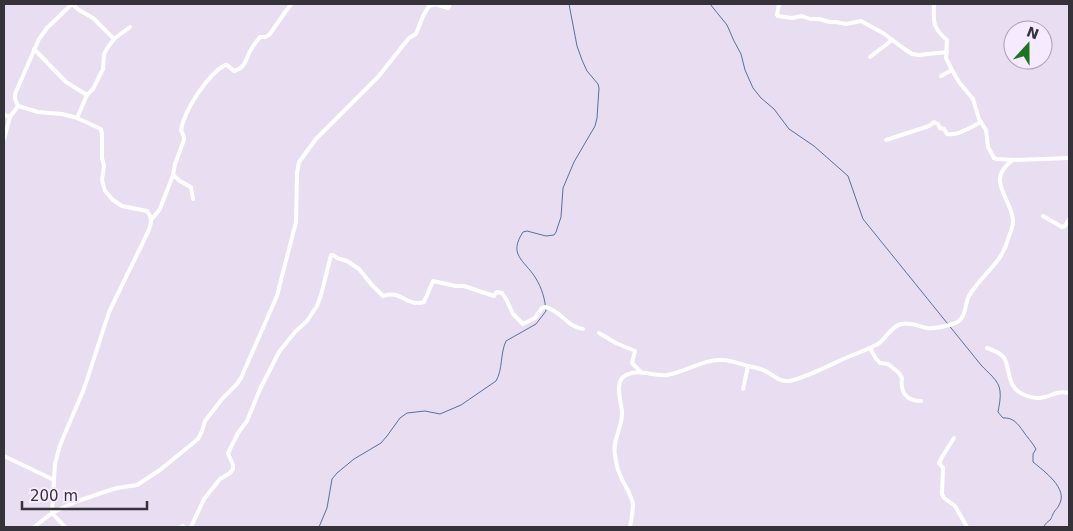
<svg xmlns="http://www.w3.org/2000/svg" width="1073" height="531" viewBox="0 0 1073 531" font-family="'DejaVu Sans',sans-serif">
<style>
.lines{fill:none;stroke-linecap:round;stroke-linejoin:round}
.stream{stroke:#5472a0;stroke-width:1}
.minor{stroke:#fff;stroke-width:4}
</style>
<rect width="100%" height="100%" fill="#e8ddf1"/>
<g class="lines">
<g class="stream">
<path d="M710,4L727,25L734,41L741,54L745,70L753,88L761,98L774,109L789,129L814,146L848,176L863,219L981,365C988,373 999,380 1000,391C1001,398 999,406 998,412L1003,418C1013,417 1018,424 1023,431C1027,437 1032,442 1036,449L1033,454V462C1044,471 1069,489 1059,505C1058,508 1056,509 1054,512C1054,512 1051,518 1051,519C1048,522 1045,523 1044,527"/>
<path d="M319,527L327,508L332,479L337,473L354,459L381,443L387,436L400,418L407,413L425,411L440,414L461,405L496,381C503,369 500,354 506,341L536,324L546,311C545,299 542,288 535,277C524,260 508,255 523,232L527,231L546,236L554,235L556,232L561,217L563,188L574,162L595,126L597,118L599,88L598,84L587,71L582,60L577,46L569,4"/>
</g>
<g class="minor">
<path d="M72,4L79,10L93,18L114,39"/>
<path d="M779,4L777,15L778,16L792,18L802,16L810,19H819L830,22H836L846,24L861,21L883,33L903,48L912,54L919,55L947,52"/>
<path d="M934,4C933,21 933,29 947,40L946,58L952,70L941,76"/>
<path d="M34,49L66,82L87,95"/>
<path d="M870,57L892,40"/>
<path d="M952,70L959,82L973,99L979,119L986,130L988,147L994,158L997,159L1013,160"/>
<path d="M4,115L10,117L18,106"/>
<path d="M77,118L87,95L93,89L103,69L104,54L108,47L115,38L130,27"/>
<path d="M4,139L10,117"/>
<path d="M886,140L929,126L934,122L938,124L940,128L944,129L947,134C958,136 971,127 981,122"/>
<path d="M173,175L180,181L191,187L193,199"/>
<path d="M1043,216L1062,227L1065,226L1069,219"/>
<path d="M151,220L160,209L173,175L175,164L184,140V137L181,130C184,111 207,75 225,65H227L234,71C248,67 245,57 252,48C254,44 257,41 260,37H265L269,35L291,4"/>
<path d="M599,333L616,343L635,351L632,363L641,372"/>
<path d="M870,348L875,357L880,363L888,364L899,373L902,378C900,392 906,401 921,401"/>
<path d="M987,348C1012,356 1004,364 1012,384C1018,395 1033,400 1045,397C1049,396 1053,394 1057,393C1061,392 1065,392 1069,393"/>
<path d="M743,389L748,366"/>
<path d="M954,438L942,457L939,463L943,468L942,494L944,498L955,506L967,527"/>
<path d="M4,456L54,480"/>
<path d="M34,527L52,513L55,464L60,445L84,389L109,312L148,232C151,225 153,218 147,211L122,206L113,200L105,191L102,180L104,166L102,158V134L101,129L77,118L62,114L38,112L18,106L15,99V94L39,39L47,28L72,4"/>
<path d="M65,527L52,513L75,502L104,492L117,488L137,485L160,470L198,439L202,431L205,421L222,399L236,385L241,378L277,296L281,280L296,222L297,173L299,162L316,139L378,77L409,38L416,34L423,16L429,6L435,4L448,8L450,4"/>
<path d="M181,527L183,526"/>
<path d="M191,527L204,499L220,479L230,473L233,469V465L228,453L238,433L247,421L260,389L279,352L295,332L307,321L317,306L321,295L331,255H333L337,258L347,261L359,269L372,285L383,296C387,295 392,294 396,295C405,298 413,306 424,302L433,281L456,286H464L494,296L495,294L497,292L502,293L506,299L513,314L523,324L535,318L542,308L545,307C562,311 567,327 583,329"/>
<path d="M630,527C631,520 633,512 633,505C632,495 624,485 621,477C617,470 616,462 615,455C612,441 622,428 622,414C622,402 613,382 626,375C640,368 653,377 667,375C686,372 703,359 722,360C731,360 740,364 748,366C753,367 758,368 763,370C774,374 776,382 790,381C809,376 826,367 843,359C855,354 867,350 878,344C887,338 890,327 901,324C910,322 918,326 927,328C933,329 956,325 960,320C966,315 965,303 969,296C977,282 989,272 998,260C1003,253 1007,244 1009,236C1011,231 1013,226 1013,221C1012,198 984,180 1013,160L1069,158"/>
</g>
</g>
<rect width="1073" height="531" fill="none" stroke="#36323a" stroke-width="10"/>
<g transform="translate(1028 45) rotate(21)"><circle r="24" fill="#f5eafe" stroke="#a9a0b0"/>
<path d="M0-4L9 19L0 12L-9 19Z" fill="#1e7420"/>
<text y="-8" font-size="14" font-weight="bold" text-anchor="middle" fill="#36323a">N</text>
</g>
<path d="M22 501v8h125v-8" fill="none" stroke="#36323a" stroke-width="2.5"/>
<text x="30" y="501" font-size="15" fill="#36323a" stroke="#f5eafe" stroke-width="4" paint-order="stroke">200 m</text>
</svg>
